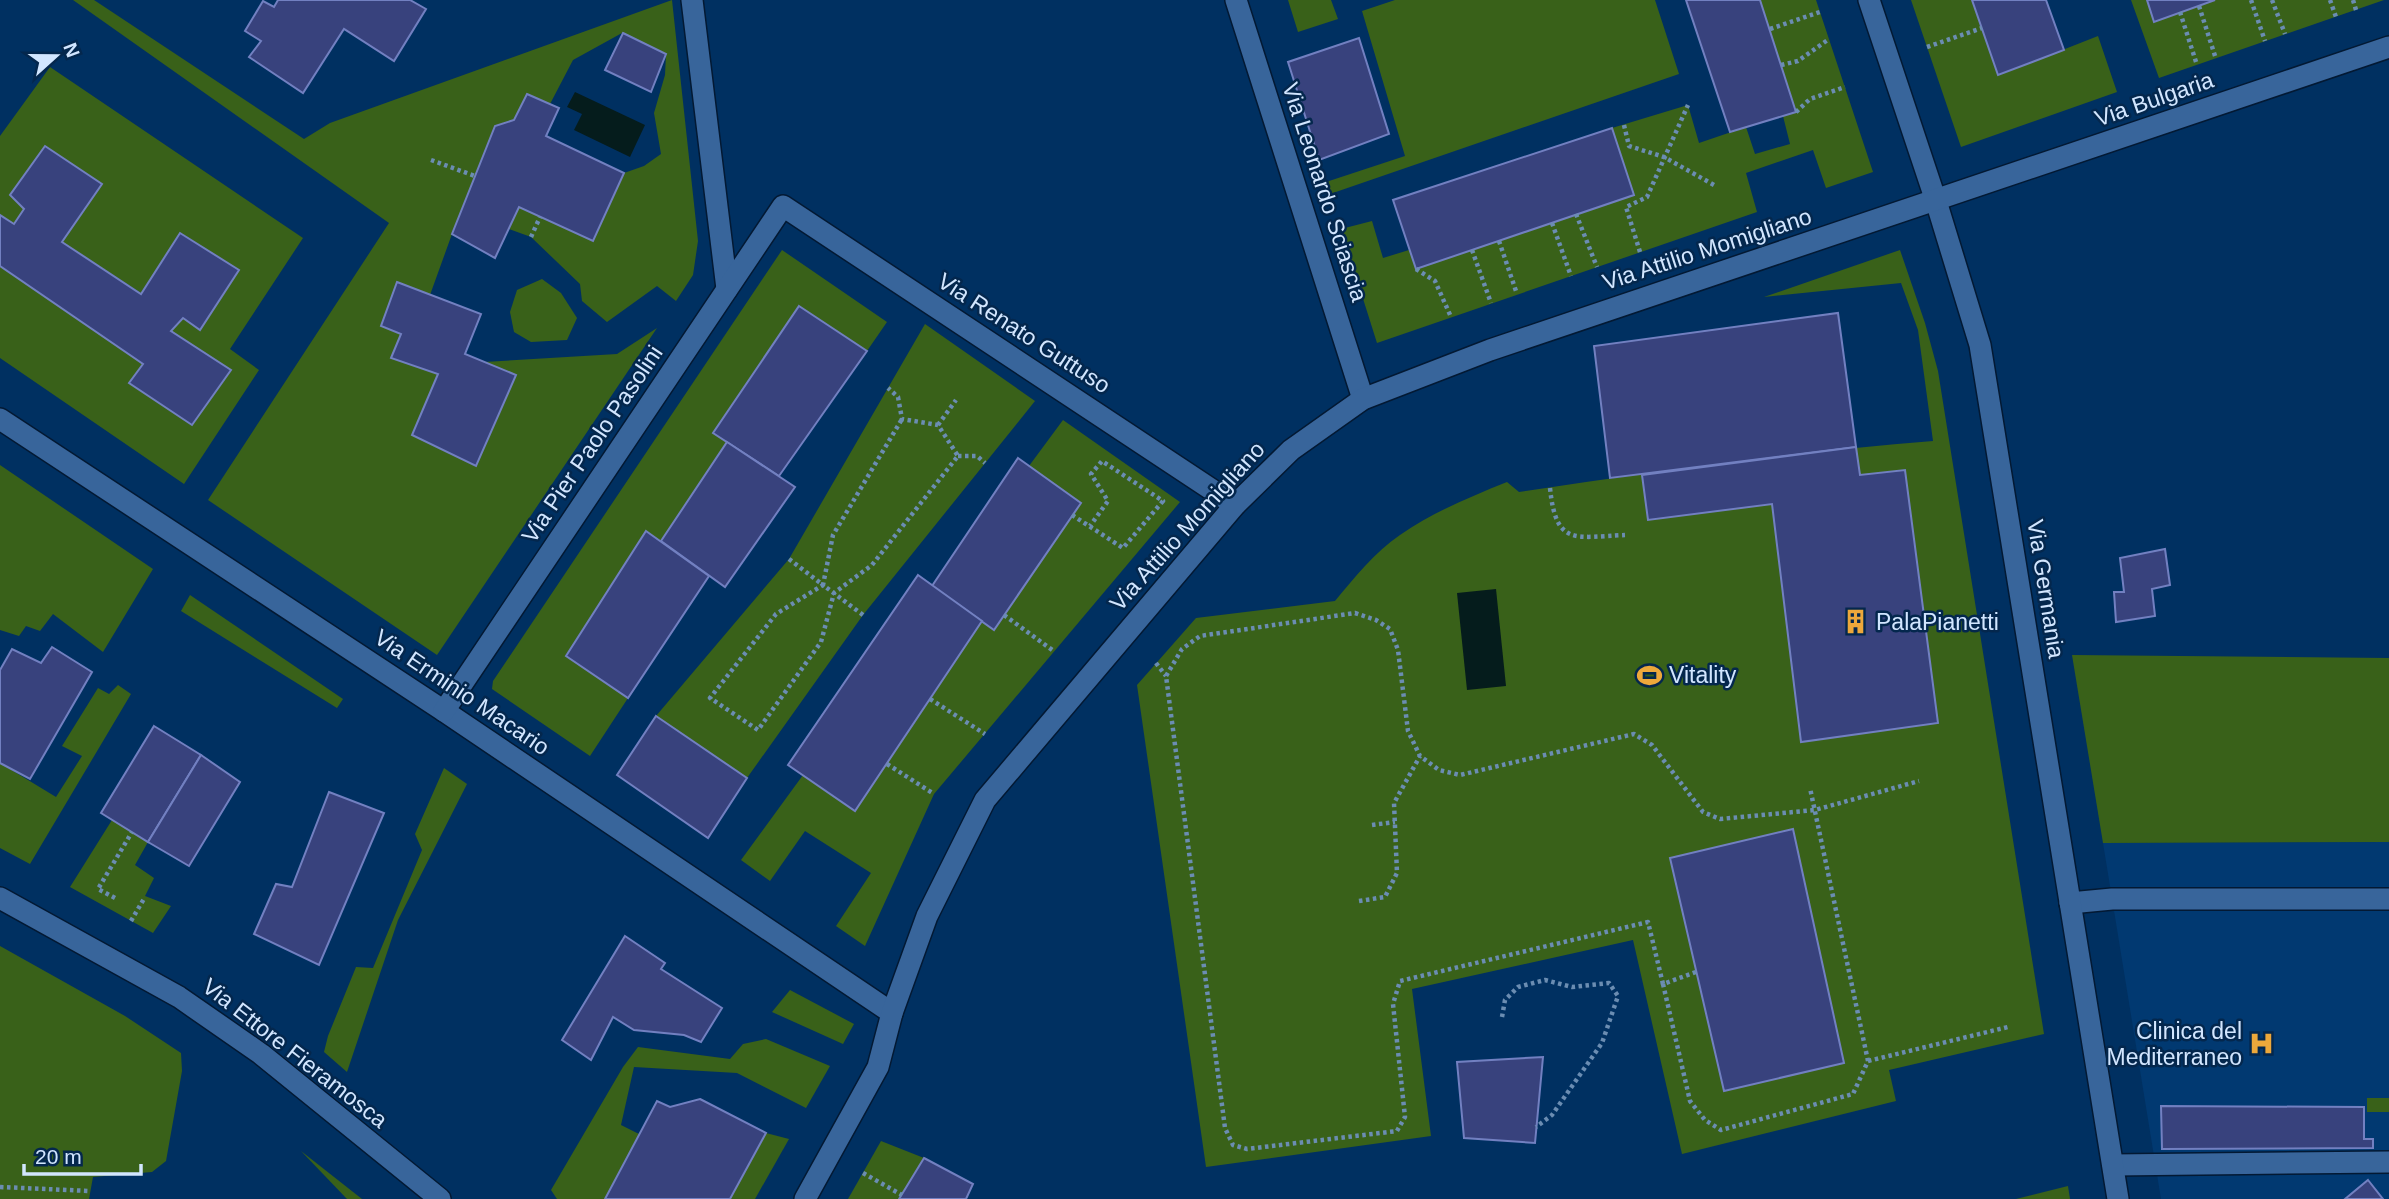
<svg xmlns="http://www.w3.org/2000/svg" width="2389" height="1199" viewBox="0 0 2389 1199" font-family="Arial,sans-serif">
<style>
.built{fill:#013971}
.green{fill:#396119}
.water{fill:#051c1c}
.building{fill:#38427d;stroke:#7280c1;stroke-width:2}
.lines{fill:none;stroke-linecap:round;stroke-linejoin:round}
.lane-casing{stroke:#031933;stroke-width:24}
.street-casing{stroke:#031933;stroke-width:24}
.secondary-casing{stroke:#031933;stroke-width:24}
.path{stroke:#6b8db2;stroke-width:4.5;stroke-dasharray:3.5 3.5;stroke-linecap:butt}
.lane{stroke:#38659b;stroke-width:21}
.street{stroke:#38659b;stroke-width:21}
.secondary{stroke:#38659b;stroke-width:21}
.labels{text-anchor:middle;dominant-baseline:central;stroke-width:5;stroke-linejoin:round;paint-order:stroke}
.street-label{font-size:23px;fill:#d2e6ff;stroke:#04274d}
.poi-label{font-size:23px;fill:#d2e6ff;stroke:#04274d;text-anchor:start}
</style>
<rect width="100%" height="100%" fill="#003061"/>
<path class="built" d="M2389,842V1199H2161L2103,843Z"/>
<g class="green">
<path d="M73,0H94L304,139L330,123L672,0L698,241L693,275L676,301L657,286L607,322L582,301L580,284L531,237L509,229L519,207L593,241L624,173L644,166L661,154L654,113L665,75L666,54L622,33L573,60L550,104L527,94L514,120L495,126L452,234L430,295L397,282L381,325L401,334L391,358L438,374L412,435L476,466L516,375L484,362L617,354L657,328L437,655L208,500L389,223Z"/>
<path d="M1288,0H1331L1338,19L1298,32Z"/>
<path d="M1395,0H1655L1679,74L1330,194L1326,182L1405,156L1362,11Z"/>
<path d="M1760,0H1816L1873,172L1826,188L1813,150L1746,173L1757,212L1377,343L1341,229L1372,221L1383,258L1409,250L1416,269L1634,195L1612,128L1688,105L1699,143L1746,127L1755,154L1790,144L1783,116L1796,111Z"/>
<path d="M1911,0H1972L1999,75L2098,36L2117,92L1961,147Z"/>
<path d="M2131,0H2147L2154,22L2215,0H2384L2159,78Z"/>
<path d="M50,67L303,238L230,349L259,370L184,484L0,358V266L143,364L129,383L192,424L231,371L171,331L183,318L200,329L238,270L181,233L141,293L62,242L102,184L45,146L10,195L24,209L14,224L0,215V136Z"/>
<path d="M782,250L887,322L867,351L799,306L713,433L727,442L661,541L646,532L566,655L628,698L590,756L492,689L493,681Z"/>
<path d="M1900,250L1925,323L1938,371L2044,1034L1889,1070L1896,1101L1682,1154L1633,940L1412,989L1431,1136L1206,1167L1137,685L1196,618L1335,601C1354,578 1375,552 1400,535C1433,512 1470,497 1507,482L1519,492C1656,471 1795,452 1933,441L1918,330L1901,283L1764,297Z"/>
<path d="M542,279L561,293L577,318L567,340L531,342L514,332L510,312L517,290Z"/>
<path d="M925,324L1035,401L863,615L747,778L656,716L789,559Z"/>
<path d="M1063,420L1180,502L934,794L865,946L836,926L871,873L805,831L770,881L741,860L803,775L855,811L982,621L1081,503L1029,466Z"/>
<path d="M0,465L153,569L103,652L53,614L40,631L26,626L19,636L0,630Z"/>
<path d="M190,595L343,699L337,708L181,611Z"/>
<path d="M2072,655L2389,658V842L2103,843Z"/>
<path d="M118,685L131,694L30,864L0,848V763L56,797L82,756L62,746L98,688L109,694Z"/>
<path d="M444,768L467,784L398,920L347,1072L324,1052L328,1036L356,967L373,968L422,850L415,834Z"/>
<path d="M112,820L148,842L135,865L154,878L145,896L171,906L153,933L70,887Z"/>
<path d="M0,946L125,1016L181,1053L182,1071L166,1161L152,1172L93,1177L89,1199H0Z"/>
<path d="M790,990L854,1024L843,1044L772,1012Z"/>
<path d="M766,1039L830,1066L806,1108L737,1073L634,1067L621,1125L639,1134L605,1199H557L551,1190L623,1067L638,1047L730,1059L743,1044Z"/>
<rect x="2367" y="1098" width="22" height="14"/>
<path d="M766,1133L789,1139L755,1199H730Z"/>
<path d="M881,1141L924,1158L899,1199H848Z"/>
<path d="M301,1151L362,1199H347Z"/>
<path d="M2068,1186L2070,1199H2016Z"/>
</g>
<g class="water">
<path d="M575,92L645,125L630,157L574,130L582,114L567,107Z"/>
<path d="M1496,589L1506,686L1467,690L1457,593Z"/>
</g>
<g class="building">
<path d="M278,0H410L426,9L394,61L344,29L303,93L249,57L261,41L245,31L263,1L274,7Z"/>
<path d="M1686,0H1760L1796,112L1730,132Z"/>
<path d="M1972,0H2046L2064,50L1998,75Z"/>
<path d="M2147,0H2215L2154,22Z"/>
<path d="M623,33L666,54L651,92L605,70Z"/>
<path d="M1359,38L1389,134L1319,160L1288,62Z"/>
<path d="M527,94L559,108L546,136L624,173L593,241L519,207L495,258L452,234L495,126L514,120Z"/>
<path d="M1612,128L1634,195L1416,269L1393,200Z"/>
<path d="M45,146L102,184L62,242L141,294L180,233L239,270L200,330L183,318L171,331L231,370L192,425L129,383L143,364L0,266V215L14,224L24,209L10,195Z"/>
<path d="M397,282L481,314L465,354L516,375L476,466L412,435L438,374L391,358L401,334L381,326Z"/>
<path d="M799,306L867,351L779,476L713,433Z"/>
<path d="M1838,313L1856,447L1610,478L1594,346Z"/>
<path d="M727,442L795,487L725,587L661,541Z"/>
<path d="M1856,447L1860,475L1905,470L1938,723L1801,742L1772,504L1648,520L1642,475Z"/>
<path d="M1018,458L1081,503L994,630L932,586Z"/>
<path d="M646,531L709,576L628,698L566,656Z"/>
<path d="M2165,549L2170,585L2152,589L2155,616L2116,622L2114,592H2124L2120,558Z"/>
<path d="M918,575L982,621L855,811L788,765Z"/>
<path d="M52,647L92,672L30,779L0,763V670L12,649L41,663Z"/>
<path d="M656,716L747,778L708,838L617,775Z"/>
<path d="M154,726L201,755L148,842L101,813Z"/>
<path d="M201,755L240,782L189,866L148,842Z"/>
<path d="M329,792L384,813L319,965L254,934L276,884L292,887Z"/>
<path d="M1793,829L1844,1063L1724,1091L1670,858Z"/>
<path d="M625,936L665,963L661,969L722,1008L701,1042L684,1035L634,1030L613,1017L591,1060L562,1040Z"/>
<path d="M1543,1057L1535,1143L1464,1138L1457,1062Z"/>
<path d="M700,1099L766,1133L730,1199H605L657,1101L670,1107Z"/>
<path d="M2161,1106L2364,1107V1139H2373V1148L2162,1149Z"/>
<path d="M924,1158L973,1184L966,1199H899Z"/>
<path d="M2368,1180L2383,1199H2345Z"/>
</g>
<g class="lines">
<defs>
<g id="lane">
<path d="M2070,903L2112,899H2389"/>
<path d="M2113,1165L2389,1162"/>
</g>
<g id="street">
<path d="M692,0L727,289"/>
<path d="M1236,0L1363,399"/>
<path d="M1869,0L1936,201L1980,345L2118,1199"/>
<path d="M0,419L444,711L892,1013"/>
<path d="M444,711L783,206L1235,505"/>
<path d="M805,1199L878,1067L892,1013L927,916L985,800L1235,505L1291,450L1363,399L1490,350L2389,47"/>
</g>
<path id="secondary" d="M0,898L179,997L261,1054L440,1199"/>
</defs>
<use href="#lane" class="lane-casing"/>
<use href="#street" class="street-casing"/>
<use href="#secondary" class="secondary-casing"/>
<g class="path">
<path d="M2251,0L2265,41"/>
<path d="M2272,0L2285,34"/>
<path d="M2330,0L2336,17"/>
<path d="M2353,0L2356,10"/>
<path d="M2199,6L2216,59"/>
<path d="M2180,12L2197,65"/>
<path d="M1770,29L1820,12"/>
<path d="M1927,47L1982,28"/>
<path d="M1781,65L1798,61L1829,39"/>
<path d="M1796,112L1810,99L1845,87"/>
<path d="M1624,125L1629,146L1664,157L1714,185"/>
<path d="M431,160L475,176"/>
<path d="M1576,214L1597,267"/>
<path d="M1552,223L1571,276"/>
<path d="M531,237L540,217"/>
<path d="M1499,241L1517,294"/>
<path d="M1472,250L1491,303"/>
<path d="M1640,252L1626,207L1647,197L1688,105"/>
<path d="M1416,269L1435,281L1451,317"/>
<path d="M938,425L956,400"/>
<path d="M958,456H977L985,463"/>
<path d="M1550,488C1556,547 1575,537 1625,535"/>
<path d="M1072,515L1123,548L1163,501L1102,461L1091,474L1108,501L1090,526"/>
<path d="M789,559L823,585L833,535L902,419"/>
<path d="M863,615L823,585L776,614L710,698L758,730L821,642L834,593L872,565L958,456L938,425L902,419L898,397L888,388"/>
<path d="M1004,615L1055,652"/>
<path d="M1156,663L1166,676"/>
<path d="M930,699L985,734"/>
<path d="M887,764L934,794"/>
<path d="M1372,825L1395,822"/>
<path d="M115,898L98,889L132,832"/>
<path d="M1359,901L1385,897L1397,873L1394,803L1420,756"/>
<path d="M131,921L145,897"/>
<path d="M1696,972L1663,984L1690,1101L1705,1120L1721,1130L1853,1094L1868,1061L1810,788"/>
<path d="M1663,984L1648,922L1400,981L1393,1004L1405,1117L1397,1131L1247,1149L1233,1145L1225,1128L1166,676L1182,649L1200,636L1355,613L1376,620L1390,629L1398,650L1408,731L1420,756L1439,770L1460,775L1634,734L1652,745L1703,812L1720,819L1815,810L1919,781"/>
<path d="M1502,1017L1505,1000L1518,987L1545,980L1572,987L1609,983L1618,996L1602,1043L1552,1115L1536,1127"/>
<path d="M1868,1061L2008,1027"/>
<path d="M863,1173L902,1195"/>
<path d="M0,1187L90,1191"/>
</g>
<use href="#lane" class="lane"/>
<use href="#street" class="street"/>
<use href="#secondary" class="secondary"/>
</g>
<defs>
<symbol id="building-bare" viewBox="-9 -9 18 18"><path d="M-4-6H4V6H1V3H-1V6H-4ZM-2.5-4.3h1.7v1.8h-1.7ZM.8-4.3h1.7v1.8H.8ZM-2.5-1h1.7V.8h-1.7ZM.8-1h1.7V.8H.8Z" fill="#eda83b" stroke="#04274d" stroke-width="2.5" paint-order="stroke"/></symbol>
<symbol id="stadium-bare" viewBox="-9 -9 18 18"><path d="M0-5a6.5 5 0 1 0 0 10a6.5 5 0 1 0 0-10ZM-3.5-1.8h7v3.6h-7Z" fill="#eda83b" stroke="#04274d" stroke-width="2.5" paint-order="stroke"/></symbol>
<symbol id="hospital-bare" viewBox="-9 -9 18 18"><path d="M-5-5h3v3.5h4V-5h3V5h-3V1.5h-4V5h-3Z" fill="#eda83b" stroke="#04274d" stroke-width="2.5" paint-order="stroke"/></symbol>
</defs>
<g fill-rule="evenodd">
<use href="#building-bare" x="1838" y="604" width="35" height="35"/>
<use href="#stadium-bare" x="1632" y="658" width="35" height="35"/>
<use href="#hospital-bare" x="2244" y="1026" width="35" height="35"/>
</g>
<g class="labels">
<g class="street-label">
<text transform="translate(2154 99) rotate(-19)">Via Bulgaria</text>
<text transform="translate(1325 192) rotate(72)">Via Leonardo Sciascia</text>
<text transform="translate(1707 249) rotate(-18)">Via Attilio Momigliano</text>
<text transform="translate(1024 333) rotate(33)">Via Renato Guttuso</text>
<text transform="translate(592 444) rotate(-56)">Via Pier Paolo Pasolini</text>
<text transform="translate(1187 526) rotate(-48)">Via Attilio Momigliano</text>
<text transform="translate(2046 589) rotate(81)">Via Germania</text>
<text transform="translate(462 692) rotate(34)">Via Erminio Macario</text>
<text transform="translate(295 1053) rotate(38)">Via Ettore Fieramosca</text>
</g>
<g class="poi-label">
<text x="1876" y="622">PalaPianetti</text>
<text x="1669" y="675">Vitality</text>
<text x="2242" y="1031" text-anchor="end">Clinica del<tspan x="2242" dy="26">Mediterraneo</tspan></text>
</g>
</g>
<g transform="translate(56 56) rotate(69)" stroke="#04274d" stroke-width="5" paint-order="stroke">
<path d="M0-5L12 26L0 18L-12 26Z" fill="#d2e6ff"/>
<text y="-10" font-size="19" font-weight="bold" text-anchor="middle" fill="#d2e6ff">N</text>
</g>
<path d="M24 1164v10h117v-10" fill="none" stroke="#d2e6ff" stroke-width="3.5"/>
<text x="35" y="1164" font-size="21" fill="#d2e6ff" stroke="#04274d" stroke-width="5" paint-order="stroke">20 m</text>
</svg>
